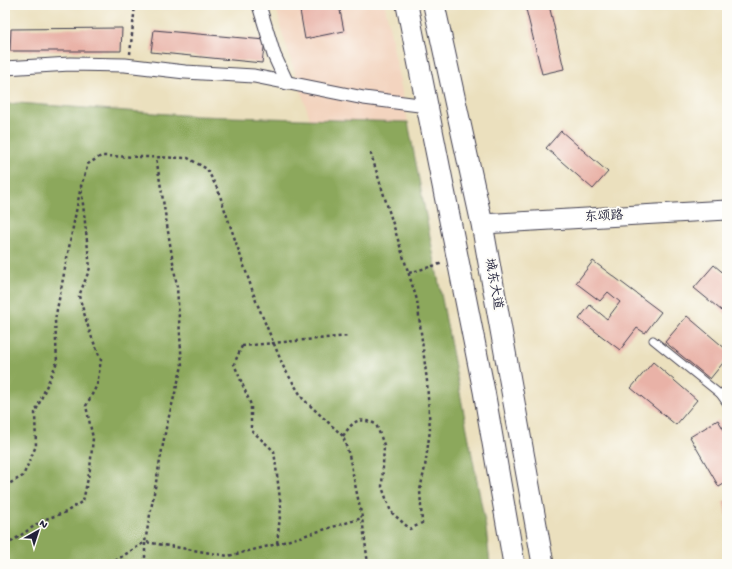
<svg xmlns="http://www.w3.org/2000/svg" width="732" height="569" viewBox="0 0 732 569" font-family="'Gochi Hand','LXGW WenKai TC',sans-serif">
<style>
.built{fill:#f3d4bf}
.forest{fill:#8ca85b;stroke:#57654b}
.building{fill:#e9b2a7}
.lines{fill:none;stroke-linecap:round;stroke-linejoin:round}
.lane-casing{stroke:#403e4f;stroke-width:9}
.street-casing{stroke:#403e4f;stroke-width:15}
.secondary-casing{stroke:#403e4f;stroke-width:21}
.primary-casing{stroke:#403e4f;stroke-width:23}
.path{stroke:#403e4f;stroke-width:2.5;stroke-dasharray:3 3;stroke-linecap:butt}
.lane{stroke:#fff;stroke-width:7}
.street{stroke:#fff;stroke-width:13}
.secondary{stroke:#fff;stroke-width:19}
.primary{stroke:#fff;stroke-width:21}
.path-bridge{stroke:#403e4f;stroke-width:2.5;stroke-dasharray:3 3;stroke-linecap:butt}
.labels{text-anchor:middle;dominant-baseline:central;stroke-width:4;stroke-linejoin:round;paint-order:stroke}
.street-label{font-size:13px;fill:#22223b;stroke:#fdfcf7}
</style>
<rect width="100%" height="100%" fill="#fdfcf7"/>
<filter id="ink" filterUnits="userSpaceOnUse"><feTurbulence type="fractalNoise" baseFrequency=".025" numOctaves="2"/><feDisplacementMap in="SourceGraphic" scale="8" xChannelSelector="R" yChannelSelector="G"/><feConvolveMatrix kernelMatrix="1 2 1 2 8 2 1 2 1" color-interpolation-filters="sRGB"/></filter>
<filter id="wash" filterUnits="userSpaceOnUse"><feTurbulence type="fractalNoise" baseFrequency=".012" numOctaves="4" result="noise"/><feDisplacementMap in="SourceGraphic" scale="16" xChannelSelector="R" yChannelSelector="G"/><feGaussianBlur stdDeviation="0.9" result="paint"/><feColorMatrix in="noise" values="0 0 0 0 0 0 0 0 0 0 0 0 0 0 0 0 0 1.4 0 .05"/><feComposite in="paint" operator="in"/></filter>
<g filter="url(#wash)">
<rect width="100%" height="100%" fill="#ebe0be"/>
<path class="built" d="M276,5H385L408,122L310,119L280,26Z"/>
<path class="forest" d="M17,103L196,116L408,122L486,528L490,564H5V105Z"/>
<g id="blocks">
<g class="building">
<path d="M299,5H339L344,31L305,39Z"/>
<path d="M525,5H549L564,69L542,74Z"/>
<path d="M122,28L121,51H10L11,29Z"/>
<path d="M154,30L265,40L262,63L151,52Z"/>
<path d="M561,131L608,172L593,189L546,148Z"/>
<path d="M593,261L661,312L645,333L637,328L620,350L579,319L590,305L607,319L620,302L608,292L600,301L576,283Z"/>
<path d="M714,265L727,276V315L694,288Z"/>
<path d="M687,316L727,350V358L710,379L665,342Z"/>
<path d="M653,362L697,400L676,425L631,388Z"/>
<path d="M718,420L727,435V482L719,487L690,437Z"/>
<path d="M727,501V516L723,502Z"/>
</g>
</g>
</g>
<g filter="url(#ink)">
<use href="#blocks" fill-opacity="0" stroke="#403e4f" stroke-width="1"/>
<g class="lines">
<defs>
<g id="lane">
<path d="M653,340L720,394L727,389"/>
<path d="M720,394L727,404"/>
</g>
<g id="street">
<path d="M259,5L274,55L287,83"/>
<path d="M5,68L70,64L125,65L185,72L254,76L364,98L427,106"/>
</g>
<path id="secondary" d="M482,224L727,210"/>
<g id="primary">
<path d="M407,5L484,391L514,564"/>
<path d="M434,5L482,224L543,564"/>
</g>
</defs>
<use href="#lane" class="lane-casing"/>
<use href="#street" class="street-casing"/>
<use href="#secondary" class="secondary-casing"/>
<use href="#primary" class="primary-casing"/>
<g class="path">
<path d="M130,54L135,5"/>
<path d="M409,273L443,263"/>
<path d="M242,346L234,364L251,405V430L274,451L281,507L277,544"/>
<path d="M343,436C354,420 358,417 376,424L384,445L382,487L391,512L410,529L422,523L420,490L425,467L430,430L427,381L417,300L370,151"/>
<path d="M5,486L23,476L36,446L35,413L57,362L55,320L80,191"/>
<path d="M5,543L11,542L43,520L66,512L83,501L90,469L93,438L86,406L97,385L101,360L90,333L79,296L90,268L81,186L88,164L101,156L188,158L207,169L218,190L256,301L284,368L303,399L343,436L349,455L362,518L368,564"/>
<path d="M110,564L145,542L166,428L182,366L177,287L156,157"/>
<path d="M145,564V542L228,556L277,544L362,518"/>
</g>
<use href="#lane" class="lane"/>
<use href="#street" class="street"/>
<use href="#secondary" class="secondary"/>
<use href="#primary" class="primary"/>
<path class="path-bridge" d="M242,346L348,336"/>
</g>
</g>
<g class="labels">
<g class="street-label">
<text transform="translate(604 217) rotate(-3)">东颂路</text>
<text transform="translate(493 284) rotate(80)">城东大道</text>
</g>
</g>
<rect width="732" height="569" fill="none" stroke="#fdfcf7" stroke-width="20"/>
<g transform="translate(38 531) rotate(39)" stroke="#fdfcf7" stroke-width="3" paint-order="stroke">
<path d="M0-3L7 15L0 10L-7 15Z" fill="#22223b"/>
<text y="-6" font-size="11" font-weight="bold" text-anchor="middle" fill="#22223b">N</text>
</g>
</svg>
